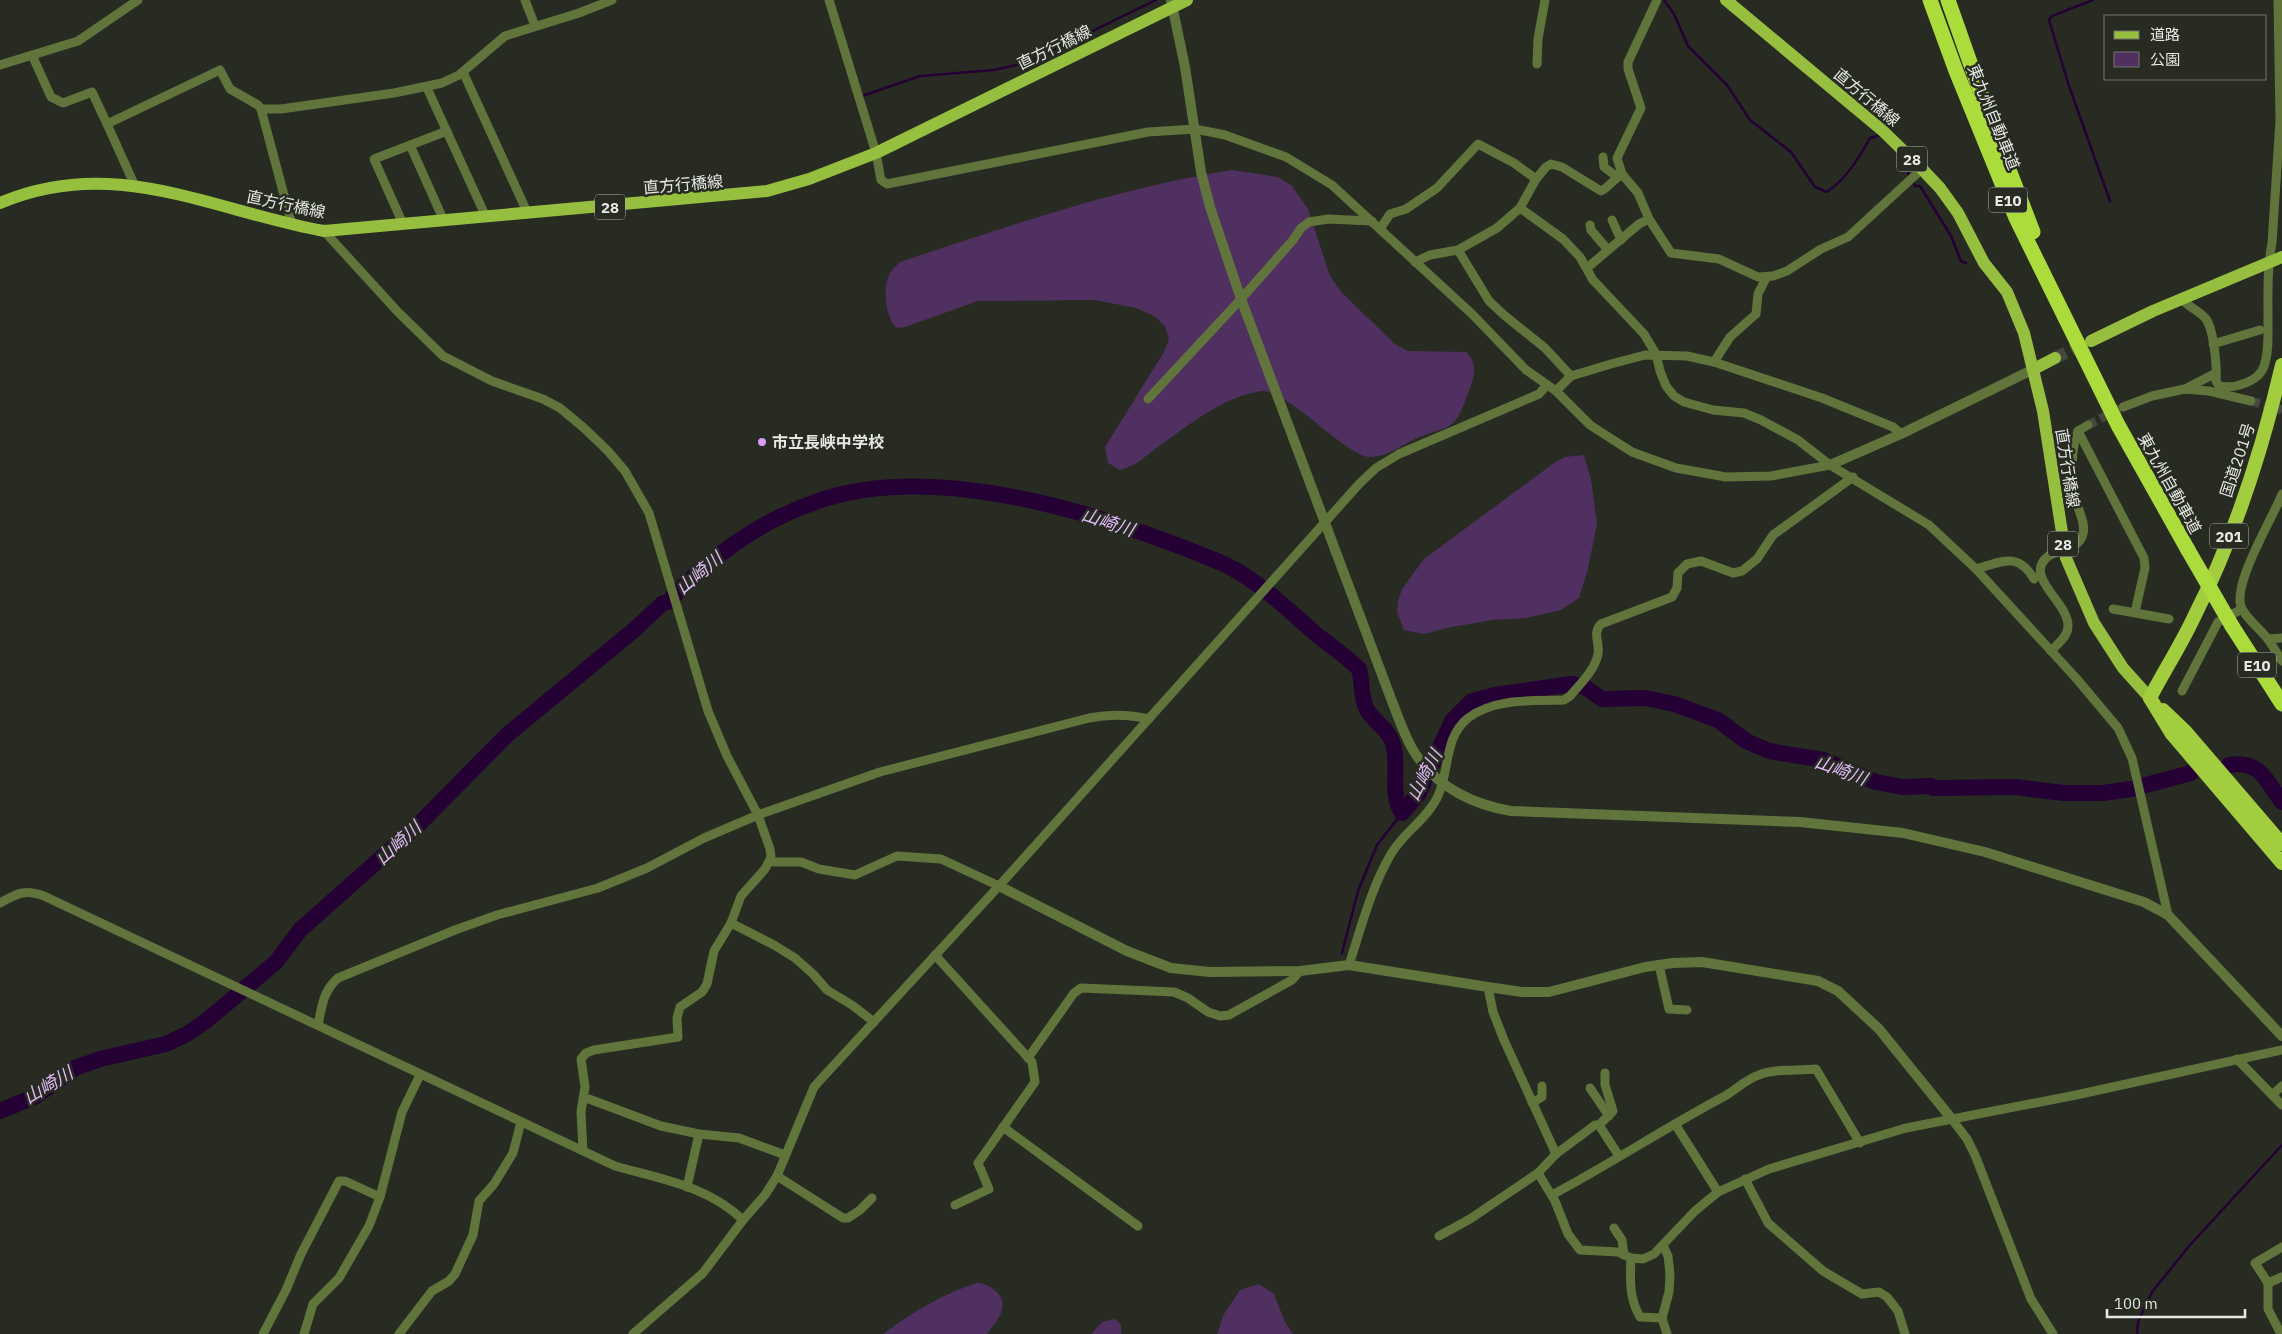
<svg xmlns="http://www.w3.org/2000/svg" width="2282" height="1334" viewBox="0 0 2282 1334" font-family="'IBM Plex Sans','Noto Sans JP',sans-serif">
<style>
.green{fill:#503060}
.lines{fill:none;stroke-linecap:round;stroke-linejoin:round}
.stream{stroke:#250035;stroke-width:2.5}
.river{stroke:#250035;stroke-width:16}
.minor-tunnel{stroke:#44483f;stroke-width:9;stroke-dasharray:9 4.5;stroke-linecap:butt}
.primary-tunnel{stroke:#44483f;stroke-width:12;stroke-dasharray:12 6;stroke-linecap:butt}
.minor{stroke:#60743b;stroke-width:9}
.tertiary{stroke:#60743b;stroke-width:10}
.primary{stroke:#96be3f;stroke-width:12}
.trunk{stroke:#a1cd3e;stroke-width:14}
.motorway{stroke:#acdc3c;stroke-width:15}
.minor-bridge{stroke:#60743b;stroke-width:9}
.motorway-bridge{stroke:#acdc3c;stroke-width:15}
.poi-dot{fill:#d89bf8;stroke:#272b22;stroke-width:2}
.labels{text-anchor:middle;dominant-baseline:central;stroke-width:5;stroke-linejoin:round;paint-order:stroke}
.shield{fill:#272b22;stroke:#adb0a9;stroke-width:1}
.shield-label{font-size:15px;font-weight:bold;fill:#e6e9e3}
.street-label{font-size:16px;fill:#e6e9e3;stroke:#272b22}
.poi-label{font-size:16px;font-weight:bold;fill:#e6e9e3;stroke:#272b22;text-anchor:start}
.water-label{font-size:18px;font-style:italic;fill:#e2baf8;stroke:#272b22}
</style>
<rect width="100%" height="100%" fill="#272b22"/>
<g class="green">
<path d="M1232,170L1278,177L1292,186L1308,209L1330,276L1341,292L1395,344L1408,351L1466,352C1479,364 1474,378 1468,393C1454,434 1450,424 1415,439C1400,446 1387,457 1369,457C1365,457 1360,454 1356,452C1333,441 1282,388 1261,391C1222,397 1189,425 1158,447C1142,458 1140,464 1120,470L1108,463L1105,447L1164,352L1169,339L1165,326L1154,316L1136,308L1095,300L978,301L902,328L895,327C886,314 883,294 888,278C889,272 896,266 900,262C1009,226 1117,188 1232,170Z"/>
<path d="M1584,455L1591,480L1597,523L1588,569L1579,598L1561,610L1526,618L1493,620L1446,628L1424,634L1404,630L1397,612L1398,601L1402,589L1424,559L1554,463L1564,457Z"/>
<path d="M977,1283C992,1284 1008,1297 1001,1313C998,1321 991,1327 987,1334H883C911,1313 944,1293 977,1283Z"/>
<path d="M1259,1284L1274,1294L1285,1322L1293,1334H1217L1224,1314L1240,1290Z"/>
<path d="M1115,1319L1121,1325V1334H1091L1102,1322Z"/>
</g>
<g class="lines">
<g class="stream">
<path d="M1664,0L1674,14L1688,46L1727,85L1750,120L1791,152L1815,187L1827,192C1847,178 1858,159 1870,138L1881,135"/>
<path d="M2093,0L2052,16L2049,20L2069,86L2110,201"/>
<path d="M862,96L920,76L994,70L1029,62L1156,0"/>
<path d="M1899,155L1910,177"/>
<path d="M1913,182L1915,186H1920L1951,236L1961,261L1966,263"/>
<path d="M1342,953L1358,891L1377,845L1402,813"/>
<path d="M2137,1334L2138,1322L2152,1292L2190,1245L2282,1145"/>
</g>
<g class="river">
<path d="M2229,765C2260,760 2265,779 2282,802"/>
<path d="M0,1111L36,1096L75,1068L100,1059L166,1044L187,1034L206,1021L276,962L300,930L417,826L508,734L634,630L663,603L668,602C709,558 760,521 818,501C937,460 1105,515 1217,561C1253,575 1288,610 1317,635C1331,646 1346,656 1359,669C1363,683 1360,696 1367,710C1375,723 1388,728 1393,744C1400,765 1389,794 1402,813L1419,793L1452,721L1472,701L1495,695L1572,684L1585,687L1602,699L1645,698L1674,704L1718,720L1746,741L1769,751L1823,760L1876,782L1903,787L1931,786L1933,788L2015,787L2064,793H2103L2131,789L2191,773"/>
</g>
<g class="minor-tunnel">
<path d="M2251,401L2282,410"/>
<path d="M2088,425L2123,407"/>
</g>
<path class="primary-tunnel" d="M2055,358L2086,343"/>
<g class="minor">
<path d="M525,0L535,26"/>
<path d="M829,0L876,153L881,180L887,184L1148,132L1195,129L1225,135L1286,157L1332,185L1472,314L1526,370L1556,391L1590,425L1632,452L1676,468L1726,477L1771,476L1830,465"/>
<path d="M1657,0L1628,62V69L1641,108L1617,158L1622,174L1638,193L1649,219L1671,253L1719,259L1758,277L1773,276L1787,271L1821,249L1848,237L1922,169"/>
<path d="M32,55L51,97L63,103L92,92L107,124L220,70L230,89L258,105L261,109L292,225"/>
<path d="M1537,64L1538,39L1545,0"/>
<path d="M0,65L78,41L138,0"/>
<path d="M463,72L528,214"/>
<path d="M427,88L486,217"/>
<path d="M261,109H281L394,93L442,83L459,75L505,36L579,13L612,0"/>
<path d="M107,124L135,186"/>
<path d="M410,145L444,221"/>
<path d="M1603,157L1604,167L1617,177"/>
<path d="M1536,179L1546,167L1551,164L1562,167L1601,191C1610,187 1613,178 1623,175"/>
<path d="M1520,208L1563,239L1580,257L1593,280L1644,334L1656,354L1660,371L1666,386L1674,396L1684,402L1713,410L1744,413L1761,420L1798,440L1830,465L1929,525L1976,569L2076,678L2118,728L2132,758L2168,915"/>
<path d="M1612,220L1621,240"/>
<path d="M403,224L374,159L447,131"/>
<path d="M1590,225L1591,230L1608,250"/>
<path d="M1380,229L1390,214L1406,209L1437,188L1478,144L1514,163L1536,179L1520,208L1497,228L1458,250L1430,255L1415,262"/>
<path d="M324,231L398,312L443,356L492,381L543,399L560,408L584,428L608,451L625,471L649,513L708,711L727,756L758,815L770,849L771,857L765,869L741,896L731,923L714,951L707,984L702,992L680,1007L677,1018L678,1037L594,1050L586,1053L581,1059L585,1087L581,1112L583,1151"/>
<path d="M1458,250L1489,301L1504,315L1545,348L1571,376"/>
<path d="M1587,268L1639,224L1649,219"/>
<path d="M2182,299C2188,307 2200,311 2206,319C2214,330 2217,367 2216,381L2219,386C2234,389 2259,382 2264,366C2269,352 2268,334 2268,320C2268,294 2267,269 2272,243L2280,120L2278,0"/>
<path d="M2213,344L2260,330"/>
<path d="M1714,362L1730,337L1756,314L1758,294L1766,278"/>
<path d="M2185,389L2209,391L2251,401"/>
<path d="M1556,391L1571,376L1611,364L1645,355L1687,356L1714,362L1822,398L1893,427L1901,434"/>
<path d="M1148,399L1241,299L1293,240L1301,228L1309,222L1328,219L1372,221"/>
<path d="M2123,407L2152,396L2185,389L2216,373"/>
<path d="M2088,425L2078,431L2144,558L2145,568L2135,612"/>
<path d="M2282,494C2273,518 2230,587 2242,609C2248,620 2260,629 2267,638C2273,646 2277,654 2282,661"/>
<path d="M2074,546C2078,543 2082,539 2083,534C2086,523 2078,511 2076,500C2071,477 2070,453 2078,431"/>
<path d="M2050,555C2020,575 2069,602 2068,626C2068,637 2057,644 2051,651"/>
<path d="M1976,569C2001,562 2018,551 2034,579"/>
<path d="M2113,609L2169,619"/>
<path d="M2268,639L2282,638"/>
<path d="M2182,691L2218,622L2242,609"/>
<path d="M769,862H801L819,869L855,875L897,856L941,859L999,886"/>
<path d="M0,903C18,893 24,889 44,896L615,1166C661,1179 708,1186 743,1220"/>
<path d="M731,923L774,945L795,958L813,974L827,990L852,1005L874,1022"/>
<path d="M935,955L1032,1062L1035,1082L978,1163L989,1189L955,1205"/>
<path d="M1349,965C1361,928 1371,888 1391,854C1403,833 1426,820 1437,798C1450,773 1443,738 1468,718C1495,698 1532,701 1564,700L1570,696C1580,684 1595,670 1598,654C1600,643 1592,633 1601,624L1672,597L1677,588L1678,573L1687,564L1701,561L1733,573L1742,571L1757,559L1773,535L1853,477"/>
<path d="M1659,965L1669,1009L1687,1010"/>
<path d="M318,1025C322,1006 323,991 338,978L455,930L497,915L598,888L647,868L704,838L758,815L880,772L1089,718C1110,714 1128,714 1149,719"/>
<path d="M1028,1058L1074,993L1081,988L1174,992L1188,998L1208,1012L1220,1016L1229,1015L1292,980L1300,971"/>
<path d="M2237,1059L2282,1105"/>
<path d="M1590,1088L1609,1116"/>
<path d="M2272,1095L2282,1086"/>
<path d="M583,1099H589L661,1126L699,1134L739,1138L785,1155"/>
<path d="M1532,1103L1542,1097V1086"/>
<path d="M1951,1118L1967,1139L1975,1155L2031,1299L2053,1334"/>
<path d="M1675,1124L1718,1192"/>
<path d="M1599,1125L1613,1111L1605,1085V1073"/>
<path d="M1003,1127L1138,1226"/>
<path d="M1556,1154L1595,1125H1599L1619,1156"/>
<path d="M1538,1173L1555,1201L1568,1234L1580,1250L1618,1252L1631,1258L1643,1259L1654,1254L1695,1211L1718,1192L1769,1169L1906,1128L2076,1095L2282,1050"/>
<path d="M777,1176L843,1218H848L860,1210L872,1198"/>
<path d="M1745,1179L1768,1223L1823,1271L1862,1294L1879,1292L1887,1297L1898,1311L1905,1334"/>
<path d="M687,1187L699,1134"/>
<path d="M1552,1195C1610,1164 1665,1128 1723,1097C1736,1090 1746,1079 1759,1075C1776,1068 1798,1071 1816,1069L1860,1143"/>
<path d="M1614,1228L1622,1240L1624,1255"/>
<path d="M1439,1236L1470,1219L1538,1173L1556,1154L1504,1040L1493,1012L1488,987"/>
<path d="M1663,1245L1668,1256L1670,1274L1669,1292L1662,1318L1667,1334"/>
<path d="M2282,1247L2255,1263L2268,1283L2282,1277"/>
<path d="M1631,1258C1630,1280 1629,1298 1640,1317L1662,1318"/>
<path d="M2268,1283V1309L2281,1334"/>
<path d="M263,1334L286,1290L301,1254L339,1181H345L380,1197"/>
<path d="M304,1334L313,1304L339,1278L369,1226L380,1197L402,1112L420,1075"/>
<path d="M399,1334L432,1291L449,1281L455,1274L473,1235L479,1201L494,1184L513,1153L521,1122"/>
<path d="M633,1334L703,1273L743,1220L765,1195L777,1176L814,1087L823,1077L999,886L1360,483L1376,468L1399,454L1539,394L1547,385"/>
</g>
<g class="tertiary">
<path d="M1171,0L1185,67L1201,172L1210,207L1241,299L1393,704C1400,721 1406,741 1417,756C1438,788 1475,805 1511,811L1800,822L1903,833L1985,852L2144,902L2168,915L2282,1036"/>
<path d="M1830,465L1901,434L2034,369"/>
<path d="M999,886L1127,951L1171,968L1210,972L1300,971L1349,965L1488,987L1522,992H1549L1645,967L1673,963L1702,962L1818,981L1838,991L1879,1029L1951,1118"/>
</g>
<g class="primary">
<path d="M1726,0L1883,131L1922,169L1940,188L1958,213L1984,263L2007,292L2024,333L2043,411L2066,558L2094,623L2123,668L2150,698"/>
<path d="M0,203C114,154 213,211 324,231L767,191L809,179L876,153L1187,0"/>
<path d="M2091,341L2153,311L2282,257"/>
<path d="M2034,369L2055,358"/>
</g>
<g class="trunk">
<path d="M2150,698C2164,671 2181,645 2194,617C2234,538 2262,451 2282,365"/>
<path d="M2150,698L2172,734L2282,863"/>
<path d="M2163,710L2185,731L2282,844"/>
</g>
<g class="motorway">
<path d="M1930,0L1956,71L2016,218L2118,425L2188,550"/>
<path d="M1948,0L1996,136L2033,232"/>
<path d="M2232,626L2282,704"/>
</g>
<path class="minor-bridge" d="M2050,555L2074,546"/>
<path class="motorway-bridge" d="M2188,550L2232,626"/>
</g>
<circle class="poi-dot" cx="762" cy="442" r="5"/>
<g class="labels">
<g class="shield">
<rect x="1897" y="146.5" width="30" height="25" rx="4"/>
<rect x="1989" y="187.5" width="38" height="25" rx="4"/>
<rect x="595" y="194.5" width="30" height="25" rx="4"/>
<rect x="2210" y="523.5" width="38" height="25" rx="4"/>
<rect x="2048" y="531.5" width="30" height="25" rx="4"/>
<rect x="2238" y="652.5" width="38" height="25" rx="4"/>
</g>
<g class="shield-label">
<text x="1912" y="159">28</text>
<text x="2008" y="200">E10</text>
<text x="610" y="207">28</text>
<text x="2229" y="536">201</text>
<text x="2063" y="544">28</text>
<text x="2257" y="665">E10</text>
</g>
<g class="street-label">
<text transform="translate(1054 47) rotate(-26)">直方行橋線</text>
<text transform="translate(1867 97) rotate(40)">直方行橋線</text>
<text transform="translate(1994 117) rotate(68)">東九州自動車道</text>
<text transform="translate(683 184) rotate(-5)">直方行橋線</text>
<text transform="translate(286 204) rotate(12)">直方行橋線</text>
<text transform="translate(2237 460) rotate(-72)">国道201号</text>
<text transform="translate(2068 468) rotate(81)">直方行橋線</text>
<text transform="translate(2170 483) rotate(61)">東九州自動車道</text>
</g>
<g class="poi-label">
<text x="772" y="442">市立長峡中学校</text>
</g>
<g class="water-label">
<text transform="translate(1108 522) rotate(18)">山崎川</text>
<text transform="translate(699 573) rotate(-40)">山崎川</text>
<text transform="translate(1841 770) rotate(20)">山崎川</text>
<text transform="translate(1424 775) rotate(-62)">山崎川</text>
<text transform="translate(398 843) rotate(-42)">山崎川</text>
<text transform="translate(48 1085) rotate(-31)">山崎川</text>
</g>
</g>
<rect x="2104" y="15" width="162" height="65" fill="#272b22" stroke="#73776f"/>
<rect x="2114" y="31" width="25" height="8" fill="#96be3f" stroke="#73776f"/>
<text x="2150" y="40" font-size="15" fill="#e6e9e3">道路</text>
<rect x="2114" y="52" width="25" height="15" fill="#503060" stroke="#73776f"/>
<text x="2150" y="65" font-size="15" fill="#e6e9e3">公園</text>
<path d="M2107 1309v8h138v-8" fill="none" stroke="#e6e9e3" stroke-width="2.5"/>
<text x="2114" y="1309" font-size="15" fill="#e6e9e3" stroke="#272b22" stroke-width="4" paint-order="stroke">100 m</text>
</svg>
